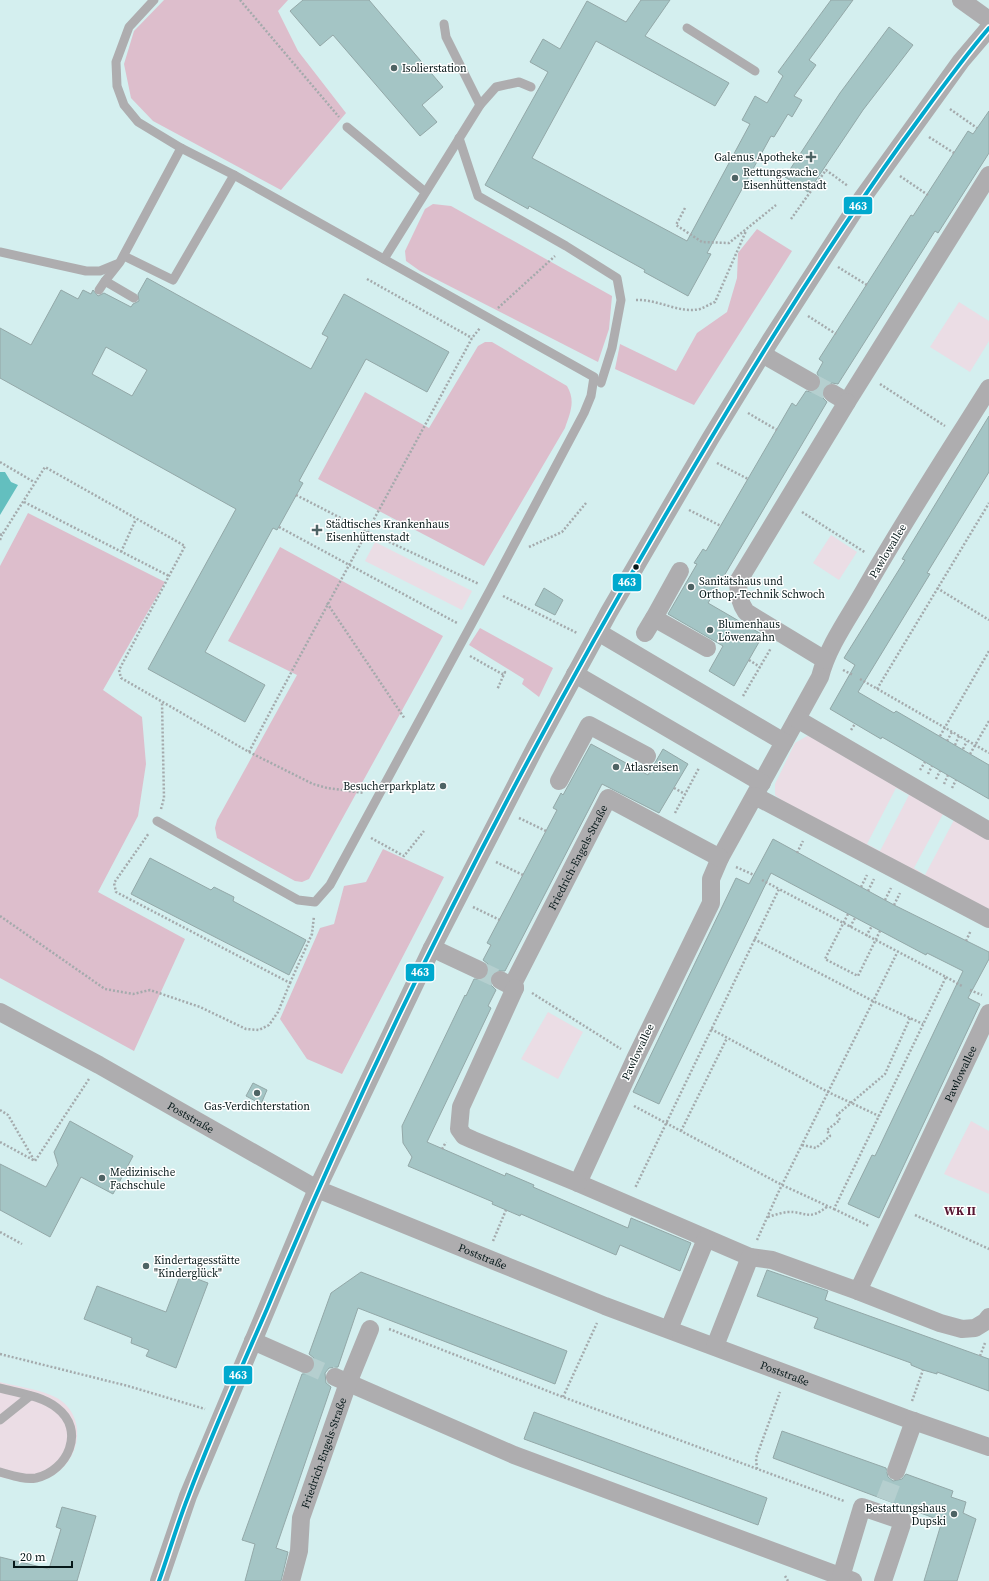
<svg xmlns="http://www.w3.org/2000/svg" width="989" height="1581" viewBox="0 0 989 1581" font-family="'Source Serif 4',serif">
<style>
.green{fill:#ebdde5;fill-rule:evenodd}
.forest{fill:#ddbecc}
.water{fill:#63bfbf}
.building{fill:#a4c5c5;stroke:#93a8a8;fill-rule:evenodd}
.lines{fill:none;stroke-linecap:round;stroke-linejoin:round}
.street-tunnel{stroke:#b5cfcf;stroke-width:18;stroke-dasharray:18 9;stroke-linecap:butt}
.path{stroke:#a4aaac;stroke-width:2.5;stroke-dasharray:2 2;stroke-linecap:butt}
.lane{stroke:#aeadaf;stroke-width:9}
.street{stroke:#aeadaf;stroke-width:18}
.bus-1-casing{stroke:#fff;stroke-width:7}
.bus-1{stroke:#00a9ce;stroke-width:4}
.poi-dot{fill:#4e6364;stroke:#fff;stroke-width:1.5}
.bus-dot{fill:#061819;stroke:#fff;stroke-width:1.5}
.labels{text-anchor:middle;dominant-baseline:central;stroke-width:3;stroke-linejoin:round;paint-order:stroke}
.poi-label{font-size:11px;fill:#061819;stroke:#fff;text-anchor:start}
.street-label{font-size:11px;fill:#061819;stroke:#fff}
.neighbourhood-label{font-size:12px;font-weight:bold;fill:#571531;stroke:#fff}
.line-badge{stroke:#fff;stroke-width:1.5}
.badge-label{font-size:11px;text-anchor:middle;font-weight:bold;fill:#fff}
</style>
<rect width="100%" height="100%" fill="#d4efef"/>
<g class="green">
<path d="M959,302L989,321V341L970,372L930,347Z"/>
<path d="M831,535L857,552L839,580L813,563Z"/>
<path d="M375,542L472,591L462,610L365,561Z"/>
<path d="M807,736L818,739L989,838V910L784,802L775,795V784L795,743ZM896,788L909,795L880,851L867,844ZM943,814L954,820L925,875L914,868Z"/>
<path d="M548,1012L583,1032L558,1079L521,1059Z"/>
<path d="M971,1121L989,1131V1194L944,1174Z"/>
<path d="M0,1382C18,1387 50,1390 64,1403C90,1427 75,1471 42,1480C27,1484 14,1480 0,1477Z"/>
</g>
<g class="forest">
<path d="M164,0H288L278,11L298,51L346,113L281,190L153,121L131,98L124,64L134,31Z"/>
<path d="M433,204L451,206L612,296L609,329L598,362L420,271L406,261L405,251L425,209Z"/>
<path d="M757,229L792,251L694,405L615,369L620,344L676,371L697,333L727,312L737,278L738,253Z"/>
<path d="M485,342H492L567,386C576,401 570,413 565,428L484,566L318,479L365,392L429,428L478,346Z"/>
<path d="M28,513L165,582L103,690L142,717L146,764L138,816L98,892L185,939L134,1051L0,978V566Z"/>
<path d="M280,547L443,636L309,879L302,882L295,881L217,838L215,828L217,820L297,675L228,641Z"/>
<path d="M480,628L553,668L539,697L522,684L524,679L469,645Z"/>
<path d="M383,849L444,877L342,1074L307,1059L280,1019L320,928L334,924L344,886L366,882Z"/>
</g>
<path class="water" d="M0,472H5L11,482L18,485L0,515Z"/>
<g class="building">
<path d="M303,0H369L443,87L422,105L437,122L420,136L333,35L320,46L290,11Z"/>
<path d="M641,0H670L645,36L729,83L715,106L596,41L532,158L687,241L750,124L742,120L755,96L767,103L783,76L778,72L831,0H853L809,60L816,65L794,96L802,100L792,117L788,114L774,137L771,136L707,253L711,254L688,296L644,272L645,270L529,206L528,209L485,185L548,72L530,62L543,39L560,49L587,1L626,22Z"/>
<path d="M889,27L913,45L863,110L808,192L785,177L840,93Z"/>
<path d="M989,111V153L938,233L935,231L838,384L832,383L823,387L822,392L823,398L827,402L708,603L763,635L734,686L709,671L723,646L668,614L697,564L694,563L703,549L706,551L792,403L796,406L806,391L811,392L820,388L821,382L817,373L823,362L819,359L911,215L913,216L968,131L973,134Z"/>
<path d="M147,278L311,369L328,337L322,334L344,294L449,352L427,392L366,359L299,481L303,483L277,530L273,528L205,652L265,685L245,722L148,669L236,509L0,378V328L31,345L61,290L78,299L83,290L91,294L93,290L98,296L104,293L131,307L133,304L139,301L138,294ZM106,347L147,370L132,396L92,374Z"/>
<path d="M989,416V472L927,573L930,574L858,692L894,713L896,711L989,765V799L882,737L881,739L830,709L855,665L844,658L905,560L902,559Z"/>
<path d="M544,588L563,600L555,615L535,605Z"/>
<path d="M591,744L648,775L663,749L688,764L659,813L602,784L505,971H495L491,975V985L496,990L488,1006L491,1008L427,1142L505,1176L506,1173L534,1185L533,1187L628,1228L631,1218L691,1243L680,1271L620,1245L616,1255L521,1214L520,1216L492,1204L493,1202L408,1166L412,1157L403,1143L402,1126L465,995L466,996L474,979H485L489,974L488,964L483,960L491,945L487,943L557,810L553,808L561,793L563,795Z"/>
<path d="M773,839L894,905L989,952V959L968,998L980,1004L879,1218L848,1204L872,1155L875,1156L963,971L927,953L926,955L771,873L659,1104L633,1092L736,878L749,884Z"/>
<path d="M150,858L211,890L214,887L234,897L233,901L306,940L289,975L131,894Z"/>
<path d="M253,1083L267,1090L261,1104L246,1096Z"/>
<path d="M70,1121L133,1156L113,1194L81,1177L50,1237L0,1210V1164L46,1187L58,1165L54,1152Z"/>
<path d="M767,1270L828,1291L825,1300L989,1359V1391L937,1372V1374L923,1370L911,1365V1363L814,1328L818,1318L757,1296Z"/>
<path d="M361,1272L567,1351L555,1384L358,1308L338,1367L329,1368L325,1373L326,1383L331,1387L276,1548L288,1552L281,1581H245L255,1544L242,1540L302,1374L311,1373L315,1368L314,1358L309,1354L331,1293Z"/>
<path d="M181,1273L208,1283L176,1368L146,1356L149,1350L131,1343L132,1338L84,1319L97,1286L166,1312Z"/>
<path d="M534,1412L767,1498L758,1525L524,1439Z"/>
<path d="M782,1431L886,1468L888,1477L893,1481L902,1479L906,1474L953,1491L951,1497L966,1502L963,1513L976,1519L957,1581H924L942,1521L773,1458Z"/>
<path d="M62,1507L96,1516L77,1581H0V1557L49,1569L61,1529L56,1527Z"/>
</g>
<g class="lines">
<g class="street-tunnel">
<path d="M811,382L832,393"/>
<path d="M479,970L500,980"/>
<path d="M305,1364L335,1377"/>
<path d="M885,1500L896,1471"/>
</g>
<g class="path">
<path d="M240,0L339,117"/>
<path d="M950,109L977,128"/>
<path d="M929,137L954,153"/>
<path d="M900,176L928,195"/>
<path d="M685,208L676,225L702,242L729,243L776,205"/>
<path d="M791,219L826,170L848,186"/>
<path d="M838,267L867,285"/>
<path d="M367,279L472,338"/>
<path d="M636,300C658,299 680,314 700,309C705,307 710,304 715,302L746,231"/>
<path d="M498,308L555,256"/>
<path d="M808,316L836,334"/>
<path d="M880,384L945,426"/>
<path d="M748,413L777,430"/>
<path d="M0,462L34,482"/>
<path d="M717,463L748,479"/>
<path d="M296,495L368,532L479,584"/>
<path d="M24,502L169,576"/>
<path d="M689,510L721,526"/>
<path d="M802,512L866,553"/>
<path d="M279,527L457,623"/>
<path d="M0,534L2,535L45,467L185,546L119,670L121,678L249,752L313,784L327,788L364,793"/>
<path d="M0,540L2,535"/>
<path d="M529,547L562,532L586,503"/>
<path d="M121,552L136,519"/>
<path d="M937,588L989,620"/>
<path d="M503,596L577,633"/>
<path d="M327,603L405,719"/>
<path d="M470,656L502,674L505,672L497,690"/>
<path d="M749,660L760,667"/>
<path d="M843,670L853,675"/>
<path d="M860,679L989,753"/>
<path d="M877,689L989,503"/>
<path d="M743,696L771,648"/>
<path d="M851,730L855,724"/>
<path d="M940,736L989,651"/>
<path d="M947,741L952,732"/>
<path d="M955,745L959,736"/>
<path d="M963,749L967,741"/>
<path d="M249,752C322,613 398,476 472,338L480,328"/>
<path d="M970,754L989,721"/>
<path d="M920,770L925,762"/>
<path d="M928,774L932,766"/>
<path d="M936,779L940,771"/>
<path d="M944,784L948,775"/>
<path d="M674,788L685,794"/>
<path d="M952,788L956,780"/>
<path d="M161,809L164,798L162,702"/>
<path d="M675,813L699,768"/>
<path d="M519,818L546,831"/>
<path d="M371,838L404,856L424,831"/>
<path d="M797,853L803,841"/>
<path d="M496,862L523,875"/>
<path d="M736,867L754,875"/>
<path d="M762,880L779,889"/>
<path d="M861,887L867,875"/>
<path d="M868,891L874,879"/>
<path d="M885,900L891,888"/>
<path d="M894,905L900,893"/>
<path d="M473,907L500,920"/>
<path d="M848,914L825,959L858,976L880,931"/>
<path d="M0,916L105,989L133,994L150,990L200,1007L246,1029L259,1030L269,1025L278,1012L290,983L116,892L114,883L149,833"/>
<path d="M850,927L855,918"/>
<path d="M866,936L872,926"/>
<path d="M754,939L873,1001L923,1024"/>
<path d="M966,941L971,930"/>
<path d="M946,977L962,986"/>
<path d="M290,983L312,934L314,916"/>
<path d="M970,990L982,995"/>
<path d="M532,993L621,1049"/>
<path d="M711,1029L828,1092L879,1116"/>
<path d="M634,1106L681,1131L782,1185L834,1209L946,977L779,889L635,1188"/>
<path d="M0,1110L8,1115L34,1160"/>
<path d="M681,1131L727,1038"/>
<path d="M0,1142L35,1161L89,1079"/>
<path d="M802,1145L816,1148L830,1136L827,1130L840,1120L837,1115L885,1074L910,1018"/>
<path d="M442,1149L446,1142"/>
<path d="M834,1209L869,1226"/>
<path d="M915,1215L989,1249"/>
<path d="M768,1217C774,1215 781,1213 787,1212C806,1211 808,1222 828,1206"/>
<path d="M0,1232L22,1244"/>
<path d="M757,1240L778,1193L897,953"/>
<path d="M493,1241L506,1210"/>
<path d="M389,1329L563,1397L844,1501"/>
<path d="M0,1354L128,1386L205,1409"/>
<path d="M980,1356L985,1343"/>
<path d="M563,1397L597,1323"/>
<path d="M912,1401L923,1370"/>
<path d="M757,1469L756,1458L780,1392"/>
<path d="M785,1576L788,1581"/>
</g>
<g class="lane">
<path d="M154,0L129,27L116,62L117,86L124,105L138,122L181,148L234,175L594,377L591,396L584,413L490,590L330,885L315,902L298,900L157,821"/>
<path d="M444,24L446,37L480,105"/>
<path d="M687,28L755,71"/>
<path d="M347,127L424,191"/>
<path d="M459,138L478,196L566,246L617,278L621,300L612,348L601,383"/>
<path d="M0,252L86,271H100L117,264"/>
<path d="M124,256L173,280L234,175"/>
<path d="M384,259L480,105L496,87L519,82L531,87"/>
<path d="M105,281L134,298"/>
<path d="M99,290L105,281L120,262L181,148"/>
<path d="M0,1388C19,1393 42,1396 57,1408C86,1430 68,1471 36,1478C24,1480 11,1475 0,1472"/>
<path d="M0,1420L30,1396"/>
</g>
<g class="street">
<path d="M961,0L989,20"/>
<path d="M762,354L811,382"/>
<path id="s1" d="M989,388C947,455 903,522 864,591C848,619 828,646 820,677L720,858L711,879V903L635,1059L578,1183L750,1257L772,1260L858,1291L989,1013"/>
<path d="M832,393L847,402L989,175"/>
<path d="M654,618L680,571"/>
<path d="M598,632L784,742"/>
<path d="M645,633L654,618L707,648"/>
<path d="M825,660L746,612C739,601 737,592 739,580L847,402"/>
<path d="M575,674L762,783"/>
<path d="M797,719L989,831"/>
<path d="M559,781L589,725L647,756"/>
<path d="M755,796L989,919"/>
<path d="M432,948L479,970"/>
<path id="s2" d="M500,980L515,988L514,982L608,798L720,858"/>
<path d="M515,988L461,1107L459,1129L464,1136L473,1140L578,1183"/>
<path id="s3" d="M0,1012L99,1065L317,1189L605,1306L905,1418L989,1447"/>
<path d="M858,1291L940,1323L962,1329L975,1328L985,1322L989,1317"/>
<path d="M669,1329L706,1239"/>
<path d="M253,1341L305,1364"/>
<path d="M715,1346L750,1257"/>
<path d="M335,1377L514,1455L853,1581"/>
<path d="M896,1471L914,1421"/>
<path d="M841,1577L862,1507L903,1521L883,1581"/>
<path d="M159,1581L188,1496L317,1189L432,948L535,748L609,612L710,439L770,341L863,197L961,61L989,28"/>
<path id="s4" d="M291,1581L299,1551L301,1518L348,1383L370,1329"/>
</g>
<defs>
<path id="bus-1" d="M159,1581C169,1553 177,1525 188,1497C212,1433 240,1371 267,1309C381,1036 516,771 665,516C740,388 817,261 903,141C931,103 958,64 989,28"/>
</defs>
<use href="#bus-1" class="bus-1-casing"/>
<use href="#bus-1" class="bus-1"/>
</g>
<g class="poi-dot">
<circle cx="394" cy="68" r="4"/>
<path d="M809 151h4v4h4v4h-4v4h-4v-4h-4v-4h4z"/>
<circle cx="735" cy="178" r="4"/>
<path d="M315 524h4v4h4v4h-4v4h-4v-4h-4v-4h4z"/>
<circle cx="691" cy="587" r="4"/>
<circle cx="710" cy="630" r="4"/>
<circle cx="616" cy="767" r="4"/>
<circle cx="443" cy="786" r="4"/>
<circle cx="257" cy="1093" r="4"/>
<circle cx="102" cy="1178" r="4"/>
<circle cx="146" cy="1266" r="4"/>
<circle cx="954" cy="1514" r="4"/>
</g>
<circle class="bus-dot" cx="636" cy="567" r="3.5"/>
<g class="labels">
<g class="poi-label">
<text x="402" y="68">Isolierstation</text>
<text x="803" y="157" text-anchor="end">Galenus Apotheke</text>
<text x="743" y="172">Rettungswache<tspan x="743" dy="13">Eisenhüttenstadt</tspan></text>
<text x="326" y="524">Städtisches Krankenhaus<tspan x="326" dy="13">Eisenhüttenstadt</tspan></text>
<text x="699" y="581">Sanitätshaus und<tspan x="699" dy="13">Orthop.-Technik Schwoch</tspan></text>
<text x="718" y="624">Blumenhaus<tspan x="718" dy="13">Löwenzahn</tspan></text>
<text x="624" y="767">Atlasreisen</text>
<text x="435" y="786" text-anchor="end">Besucherparkplatz</text>
<text x="257" y="1106" text-anchor="middle">Gas-Verdichterstation</text>
<text x="110" y="1172">Medizinische<tspan x="110" dy="13">Fachschule</tspan></text>
<text x="154" y="1260">Kindertagesstätte<tspan x="154" dy="13">"Kinderglück"</tspan></text>
<text x="946" y="1508" text-anchor="end">Bestattungshaus<tspan x="946" dy="13">Dupski</tspan></text>
</g>
<g class="street-label">
<text transform="translate(888 551) rotate(-59)">Pawlowallee</text>
<text stroke="none"><textPath href="#s2" startOffset="163">Friedrich-Engels-Straße</textPath></text>
<text transform="translate(638 1052) rotate(-65)">Pawlowallee</text>
<text stroke="none"><textPath href="#s1" startOffset="1440">Pawlowallee</textPath></text>
<text stroke="none"><textPath href="#s3" startOffset="218">Poststraße</textPath></text>
<text stroke="none"><textPath href="#s3" startOffset="542">Poststraße</textPath></text>
<text stroke="none"><textPath href="#s3" startOffset="866">Poststraße</textPath></text>
<text stroke="none"><textPath href="#s4" startOffset="133">Friedrich-Engels-Straße</textPath></text>
</g>
<g class="neighbourhood-label">
<text x="960" y="1211">WK II</text>
</g>
</g>
<g class="line-badge">
<rect x="843" y="196" width="30" height="19" rx="4" fill="#00a9ce"/>
<rect x="612" y="573" width="30" height="19" rx="4" fill="#00a9ce"/>
<rect x="405" y="963" width="30" height="19" rx="4" fill="#00a9ce"/>
<rect x="223" y="1365" width="30" height="20" rx="4" fill="#00a9ce"/>
</g>
<g class="badge-label">
<text x="858" y="210">463</text>
<text x="627" y="586">463</text>
<text x="420" y="976">463</text>
<text x="238" y="1379">463</text>
</g>
<path d="M14 1561v6h58v-6" fill="none" stroke="#061819" stroke-width="2"/>
<text x="20" y="1561" font-size="12" fill="#061819" stroke="#ffffff" stroke-width="3" paint-order="stroke">20 m</text>
</svg>
